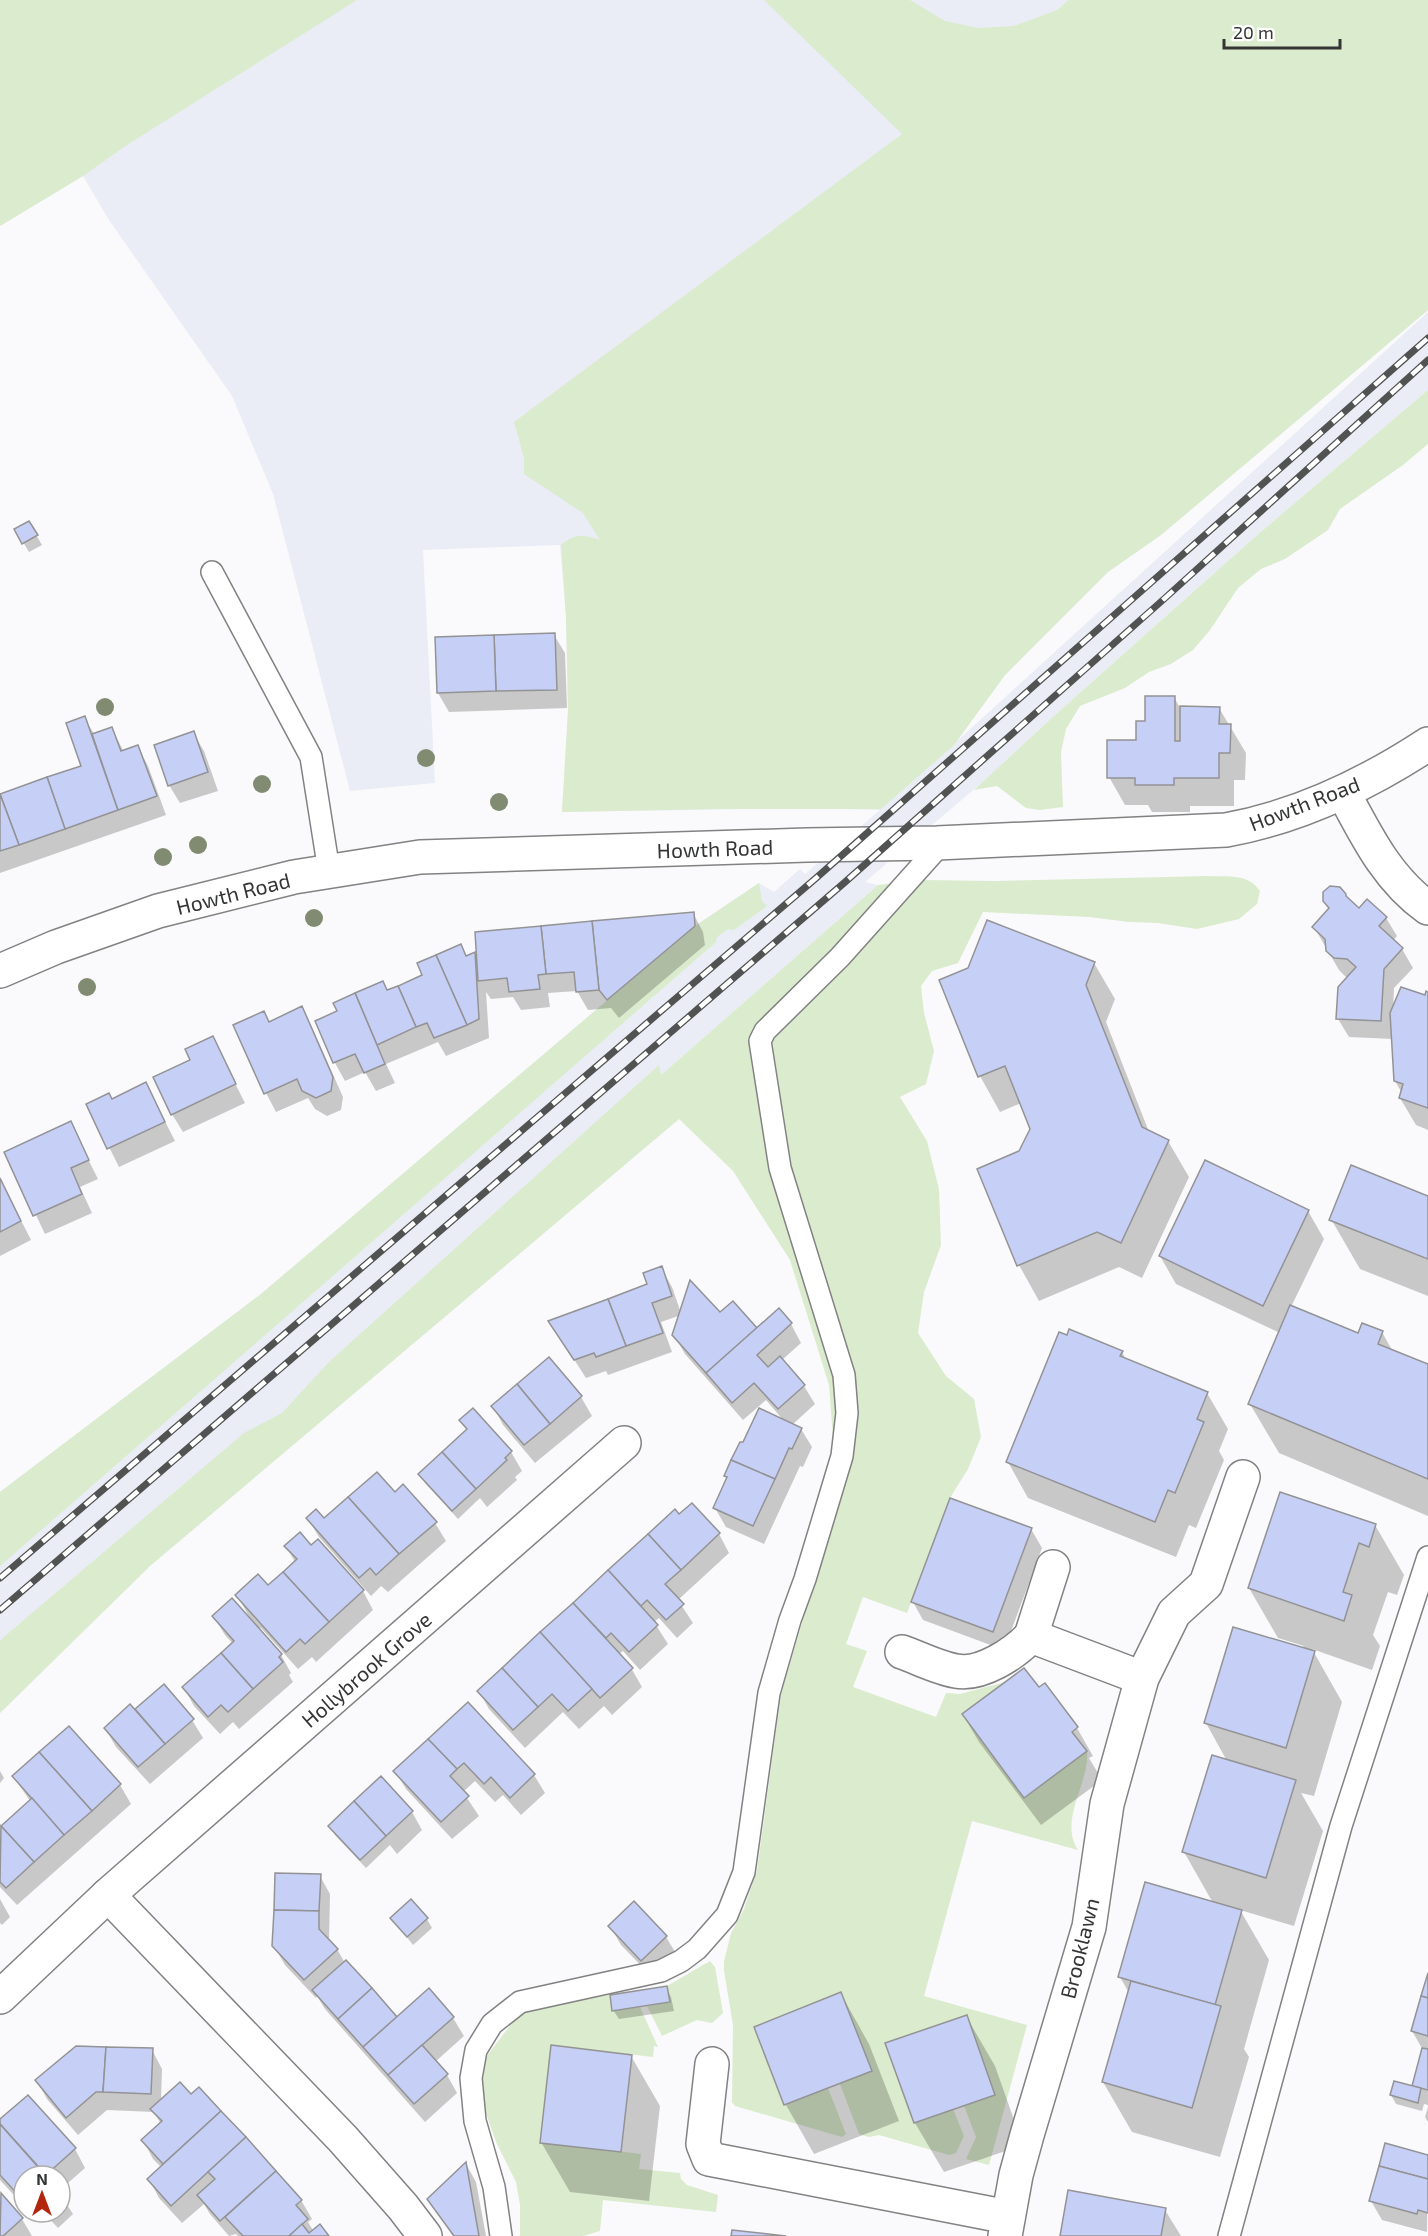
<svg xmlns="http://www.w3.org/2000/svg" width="1428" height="2236" viewBox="0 0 1428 2236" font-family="'Exo 2',sans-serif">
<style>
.built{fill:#eaedf5}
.green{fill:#dbebcd}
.shadow{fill:#0003}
.building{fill:#c6d0f6;stroke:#939395;stroke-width:1.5}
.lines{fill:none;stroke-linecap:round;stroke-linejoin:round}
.service-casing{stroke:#828283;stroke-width:24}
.minor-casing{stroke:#828283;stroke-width:36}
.secondary-casing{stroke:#828283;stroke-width:36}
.service{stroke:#fff;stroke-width:21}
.minor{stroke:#fff;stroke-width:33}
.secondary{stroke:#fff;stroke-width:33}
.rail-casing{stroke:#515252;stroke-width:7}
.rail{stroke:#fff;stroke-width:4.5;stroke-dasharray:14;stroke-linecap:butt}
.tree{fill:#808b71}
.labels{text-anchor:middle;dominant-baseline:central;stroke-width:4.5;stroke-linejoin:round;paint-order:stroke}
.street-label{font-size:21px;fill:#343535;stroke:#fff}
</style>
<rect width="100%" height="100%" fill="#fafafc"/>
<path class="built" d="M0,0H1428V310L1161,535L1108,572L1005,675L957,741L1428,312V390L1256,536L1055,715L985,780L865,882L878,885L661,1075L679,1119L150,1566L0,1713V1492L261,1294L695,926L759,883L774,892L800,869L805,874L880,810L812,808L562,812L568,711L566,616L560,545L423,550L435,783L350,791L273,494L232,396L109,220L83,176L0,226Z"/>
<g class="green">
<path d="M0,0H357L130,143L83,176L0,226Z"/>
<path d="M764,0H910L945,21L978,28L1014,26L1057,10L1069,0H1428V310L1161,535L1108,572L1005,675L954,745L881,809H720L562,812L568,711L566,616L561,545C575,533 584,535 600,540L583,513L524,474V458L514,422L902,134Z"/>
<path d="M1428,390V444L1403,465L1340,509L1328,530L1285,559L1261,569L1238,588L1210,630L1193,650L1171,664L1149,672L1125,688L1080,706L1066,729L1061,752L1063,807L1040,810L1026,808L997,786L974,790L1055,715L1256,536Z"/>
<path d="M1208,876C1228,877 1248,873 1260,891L1257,904L1239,919L1197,929L1158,923L1129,922L1089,917L983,912L958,963L932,971L921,986L924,1013L934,1051L926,1084L900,1097L927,1141L939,1189L941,1245L924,1292L918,1333L946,1376L974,1399L981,1437L968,1469L950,1498L907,1613L863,1597L846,1644L867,1651L853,1687L936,1717L946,1693L960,1694L1005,1682L962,1714L1024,1798L1087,1751C1090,1783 1058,1820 1078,1850L972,1821L924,1996L1027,2025L989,2165L966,2159L976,2137L964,2106L995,2095L967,2015L885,2044L914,2123L953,2109L964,2136L956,2153L949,2155L879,2135L869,2137L859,2134L840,2084L872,2071L841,1992L754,2027L784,2105L828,2088L846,2134L842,2137L735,2106L732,2102L733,2025L724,1971V1961L731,1933L744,1909L757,1871L781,1694L850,1460L834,1451L829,1385L790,1260L733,1171L679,1119L150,1566L0,1713V1641L5,1636L244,1433L282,1413L329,1362L659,1065L661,1075L878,885L922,880L994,881Z"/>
<path d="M759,883L762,901L767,906L734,930L728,929L717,937L716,942L0,1566V1492L261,1294L695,926Z"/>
<path d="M710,1961L715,1967L723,2013L712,2023L697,2020L662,2036L647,2006L670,2002L667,1986Z"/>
<path d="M610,1995L612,2011L640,2007L658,2047L654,2046L653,2057L551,2045L540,2142L641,2154L639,2169L680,2173L681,2179L687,2185L718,2195L716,2212L603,2200L600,2231L583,2236H520V2205L516,2182L496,2142L486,2113L482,2085L486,2057L515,2019L538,2006Z"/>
</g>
<g class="shadow">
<path d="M29,523L42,545L29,552L16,530Z"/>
<path d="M554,635L565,653L567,708L449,712L438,693Z"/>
<path d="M1174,697L1180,708H1219L1246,753L1245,780H1234V806H1190V812H1152L1148,805H1125L1109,777L1137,742L1146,722Z"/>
<path d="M84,718L95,735L112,729L124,752L138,747L148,766L166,815L0,873V795L82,767Z"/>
<path d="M193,733L204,751L218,791L180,803L169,785Z"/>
<path d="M1324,901H1348L1359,911L1386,918L1397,936L1393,941L1402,949L1413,968L1394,988L1393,1011L1426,997L1428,993V1130L1416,1125L1400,1098L1402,1093L1395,1081L1393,1039L1349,1037L1338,1019L1349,977H1346L1339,970L1314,927L1329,910Z"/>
<path d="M693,913L703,932L705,945L619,1018L611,1008L588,1010L577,991L548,993L550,1007L521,1010L513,997L491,999L486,992L489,1038L446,1056L438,1042L386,1064L395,1083L376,1091L365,1072L345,1081L335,1063L317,1022L339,1012L335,1003L382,983L388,992L475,954L479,961Z"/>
<path d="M1094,963L1115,999L1106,1022L1149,1132L1168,1141L1189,1177L1142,1278L1119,1267L1039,1301L1019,1265L1020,1152L1031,1129L1021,1103L1000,1112L980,1076Z"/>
<path d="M301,1008L312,1027L343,1097L341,1110L327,1116L315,1109L308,1098L276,1112L266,1093L235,1026L269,1023Z"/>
<path d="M212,1038L245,1103L183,1132L172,1114L192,1061Z"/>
<path d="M146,1084L175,1141L119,1167L88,1105L112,1100Z"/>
<path d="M70,1123L98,1179L80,1187L92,1213L45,1234L6,1152Z"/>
<path d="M0,1179L31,1240L0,1256Z"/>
<path d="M1428,1198V1296L1360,1269L1331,1219Z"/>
<path d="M1308,1211L1324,1239L1291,1307L1359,1335L1382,1332L1393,1352L1428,1366V1516L1279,1453L1250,1404L1280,1333L1176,1284L1160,1256Z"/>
<path d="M661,1268L672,1287L681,1313L719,1314L757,1330L791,1324L801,1343L782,1360L804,1386L815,1404L792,1425L801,1429L812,1447L803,1467L800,1466L764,1544L726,1527L715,1508L728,1480L726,1476L784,1421L766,1400L743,1420L685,1354L674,1335L681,1315L661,1322L672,1352L608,1375L606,1371L586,1378L550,1322L649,1285Z"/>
<path d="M1122,1352L1126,1360L1207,1393L1228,1429L1219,1451L1224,1460L1196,1528L1189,1525L1176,1557L1028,1498L1008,1462Z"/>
<path d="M549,1359L581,1397L592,1416L535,1463L503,1425L493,1406Z"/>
<path d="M473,1410L511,1452L522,1471L515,1477L517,1480L487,1507L480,1498L458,1519L425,1483L420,1474L467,1431L461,1420Z"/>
<path d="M394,1494L435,1523L446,1541L388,1592L381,1586L371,1596L319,1537L308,1519L324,1520Z"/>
<path d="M675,1511L679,1516L719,1534L729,1553L678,1600L693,1623L677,1638L659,1618L654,1622L668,1644L640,1670L623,1651L619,1654L631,1668L642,1687L612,1715L604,1706L579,1729L563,1712L525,1748L489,1709L479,1691Z"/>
<path d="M1375,1525L1404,1575L1397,1595L1388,1592L1373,1635L1380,1646L1372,1670L1312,1649L1342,1702L1314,1796L1301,1793L1323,1831L1294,1926L1240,1910L1269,1960L1244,2049L1249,2057L1220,2157L1132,2132L1103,2082L1129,1993L1120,1977L1213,1903L1184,1852L1227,1761L1206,1723L1304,1646L1278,1638L1249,1588Z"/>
<path d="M1031,1529L1042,1548L1004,1650L923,1620L913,1602Z"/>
<path d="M286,1546L311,1548L363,1591L373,1610L316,1662L312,1657L298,1669L261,1628L258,1630L281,1655L291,1673L289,1675L293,1682L239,1729L233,1722L220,1734L194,1706L184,1688L233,1644L225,1635L214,1617L251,1620L237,1595L268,1587L295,1562Z"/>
<path d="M164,1686L192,1720L203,1738L150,1784L116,1747L105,1728L135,1711Z"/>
<path d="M1039,1690L1077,1728L1093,1756L1089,1758L1102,1780L1041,1825L979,1742L963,1715Z"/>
<path d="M468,1704L534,1775L545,1793L521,1815L503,1795L495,1802L475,1781L463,1792L479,1816L452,1839L406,1789L395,1771Z"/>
<path d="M0,1771L4,1778L0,1783Z"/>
<path d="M14,1777L120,1785L131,1804L17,1905L0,1887V1829L30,1801Z"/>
<path d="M412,1812L422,1830L397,1854L390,1845L366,1868L335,1835L330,1826Z"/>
<path d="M320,1876L330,1894L329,1941L337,1949L345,1963L397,2019L429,1990L453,2018L464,2036L435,2062L447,2075L457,2093L425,2122L325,2009L317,1996L316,1998L285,1965L274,1946Z"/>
<path d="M0,1899L10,1917L2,1925L0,1923Z"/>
<path d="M392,1918L427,1919L432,1928L413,1945Z"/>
<path d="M610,1926L666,1937L677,1955L653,1978L621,1945Z"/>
<path d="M1428,1978V2105L1424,2104L1422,2111L1396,2104L1391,2095L1415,2088L1423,2050L1412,2031Z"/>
<path d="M666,1988L671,1997L674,2011L619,2019L613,2010Z"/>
<path d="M841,1994L869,2044L899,2121L814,2154L786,2105L756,2028Z"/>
<path d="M966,2016L995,2066L1023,2145L944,2172L915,2123L887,2044Z"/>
<path d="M152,2050L162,2069L161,2101L191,2096L199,2089L301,2200L312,2219L308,2222L314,2232L327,2236H238L236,2234L229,2236L210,2214L204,2204L182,2223L159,2198L149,2179L162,2168L153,2159L143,2140L161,2124L154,2112L107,2110L78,2135L47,2099L37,2081Z"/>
<path d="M631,2056L660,2106L649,2201L570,2192L541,2142Z"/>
<path d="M28,2097L75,2149L85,2168L60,2190V2176H24V2206L0,2180V2121Z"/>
<path d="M1428,2107V2122L1425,2117Z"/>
<path d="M1428,2157L1427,2232L1382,2220L1371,2201Z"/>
<path d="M466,2164L476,2182L486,2236H453L429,2199Z"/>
<path d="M60,2194L73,2214L58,2228L43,2212H60Z"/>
<path d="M1,2195L22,2219L32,2236H0Z"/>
<path d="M1165,2210L1181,2236H1061Z"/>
</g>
<g class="building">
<path d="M29,521L38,535L22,544L14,529Z"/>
<path d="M555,633L557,690L496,691L494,635Z"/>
<path d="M494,635L496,691L437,693L435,637Z"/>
<path d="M1145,696H1175V741H1180V706L1220,707L1219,724H1231L1230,753H1219V778H1174V785H1135V778H1107V740H1136V721H1145Z"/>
<path d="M85,716L118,810L65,829L47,777L81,766L66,723Z"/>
<path d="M112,727L121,751L138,745L157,796L118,810L92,734Z"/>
<path d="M194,731L208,772L168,786L154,745Z"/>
<path d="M47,777L65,829L19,845L0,794Z"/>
<path d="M0,794L19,845L0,851Z"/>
<path d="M1330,886L1340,887L1346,894V896L1359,908L1367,899L1387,917L1379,926L1403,948L1384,969L1381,1021L1336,1019L1338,987L1356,967L1347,959L1334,958L1326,951L1325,939L1312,927L1329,908L1323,901V892Z"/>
<path d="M694,912L695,926L607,1000L599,990L592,921Z"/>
<path d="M987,920L1095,962L1086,985L1142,1127L1169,1140L1121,1243L1097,1232L1017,1266L977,1169L1019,1151L1030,1129L1005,1066L978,1077L939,980L968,968Z"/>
<path d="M592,921L599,990L576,992L574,972L546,974L541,926Z"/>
<path d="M541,926L546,974L538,975L540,989L509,992L507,978L478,981L475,932Z"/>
<path d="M461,944L466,956L475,952L479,1019L467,1025L436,955Z"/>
<path d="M436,955L467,1025L434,1038L427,1023L416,1027L398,986L422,975L417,963Z"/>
<path d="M383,981L387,990L398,986L416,1027L377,1045L355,993Z"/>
<path d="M1401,987L1425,995L1426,991L1428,992V1108L1399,1098L1403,1084L1394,1081L1390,1013Z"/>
<path d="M355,993L385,1064L364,1073L355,1054L333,1063L315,1021L337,1011L333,1003Z"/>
<path d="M302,1006L333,1077L331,1091L316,1098L302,1091L297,1079L264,1094L233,1025L264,1011L269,1022Z"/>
<path d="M213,1036L236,1084L171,1115L153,1077L190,1060L185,1049Z"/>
<path d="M146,1082L165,1122L107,1149L86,1104L109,1093L112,1099Z"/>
<path d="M71,1121L89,1160L71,1168L82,1194L33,1216L4,1152Z"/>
<path d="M1205,1160L1309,1210L1263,1306L1159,1256Z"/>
<path d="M1351,1165L1428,1196V1259L1329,1220Z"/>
<path d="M0,1178L21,1221L0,1232Z"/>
<path d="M662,1266L672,1296L652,1303L663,1333L626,1346L608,1299L647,1284L643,1273Z"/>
<path d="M690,1280L720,1312L733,1301L757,1328L706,1373L672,1335Z"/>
<path d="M608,1299L626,1346L596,1357L594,1353L574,1360L548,1321Z"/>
<path d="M1290,1305L1358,1333L1362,1323L1383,1331L1378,1344L1428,1364V1479L1248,1404Z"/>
<path d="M779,1308L792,1323L757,1355L768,1367L780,1356L805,1385L778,1409L754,1383L732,1403L706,1373Z"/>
<path d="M1069,1329L1123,1351L1120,1356L1208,1392L1197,1419L1204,1422L1175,1493L1168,1490L1155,1522L1006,1462L1059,1332L1067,1335Z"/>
<path d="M549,1357L582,1396L550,1424L517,1384Z"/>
<path d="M517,1384L550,1424L524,1445L491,1406Z"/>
<path d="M473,1408L512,1451L505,1458L507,1460L476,1489L442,1452L467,1429L459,1420Z"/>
<path d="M759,1408L802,1428L792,1449L789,1448L775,1479L731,1460L740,1442H743Z"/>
<path d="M442,1452L476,1489L452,1511L418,1474Z"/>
<path d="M731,1460L775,1479L753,1526L713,1508L727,1477L724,1476Z"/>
<path d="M377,1472L395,1492L403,1484L437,1522L399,1554L348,1497Z"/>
<path d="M1280,1492L1376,1524L1369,1547L1359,1543L1343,1592L1352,1595L1344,1621L1248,1588Z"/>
<path d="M348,1497L399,1554L376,1575L370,1568L359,1578L306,1518L316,1509L324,1518Z"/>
<path d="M950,1498L1032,1528L993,1632L911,1602Z"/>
<path d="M692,1503L720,1533L681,1570L648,1534L675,1509L679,1514Z"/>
<path d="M300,1532L311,1545L318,1539L364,1590L329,1622L283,1572L297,1559L284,1546Z"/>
<path d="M648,1534L681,1570L665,1584L684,1604L666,1620L647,1600L641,1606L608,1570Z"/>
<path d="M608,1570L658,1625L629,1652L611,1633L606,1638L573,1603Z"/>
<path d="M283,1572L329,1622L305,1644L300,1639L286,1652L235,1595L258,1574L268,1585Z"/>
<path d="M232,1598L282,1654L279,1657L283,1662L253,1689L221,1653L234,1641L212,1616Z"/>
<path d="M573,1603L633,1668L600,1698L540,1632Z"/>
<path d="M1233,1627L1315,1651L1286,1748L1204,1723Z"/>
<path d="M540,1632L592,1689L568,1711L552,1694L538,1707L502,1668Z"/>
<path d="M221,1653L253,1689L228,1712L221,1705L208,1717L182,1687Z"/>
<path d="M502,1668L538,1707L513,1730L477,1691Z"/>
<path d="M1024,1668L1039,1687L1045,1683L1078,1727L1072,1732L1087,1751L1024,1798L962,1714Z"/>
<path d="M164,1684L194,1719L165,1744L135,1709Z"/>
<path d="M468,1702L535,1774L510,1798L491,1777L484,1784L464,1763L457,1769L428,1739Z"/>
<path d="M130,1704L165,1744L138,1767L104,1728Z"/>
<path d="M69,1726L121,1784L92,1811L39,1752Z"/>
<path d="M428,1739L457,1769L450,1776L469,1796L441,1822L393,1771Z"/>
<path d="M39,1752L92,1811L64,1835L12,1776Z"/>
<path d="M1212,1755L1296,1780L1266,1878L1182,1852Z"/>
<path d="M381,1776L413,1811L386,1836L354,1801Z"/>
<path d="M32,1798L64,1835L34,1862L1,1826Z"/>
<path d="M354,1801L386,1836L360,1860L328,1826Z"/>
<path d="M1,1826L34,1862L6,1888L0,1882Z"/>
<path d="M275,1873L321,1874L319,1911L274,1910Z"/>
<path d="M1145,1882L1242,1910L1215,2005L1118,1977Z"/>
<path d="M411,1899L428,1918L407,1937L390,1918Z"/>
<path d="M634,1901L667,1936L641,1961L608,1926Z"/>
<path d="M274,1910L319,1911V1929L338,1949L304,1980L272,1946Z"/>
<path d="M346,1960L372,1988L338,2019L312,1990Z"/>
<path d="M1428,1973V1998L1421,1996Z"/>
<path d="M1131,1981L1221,2006L1192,2108L1102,2082Z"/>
<path d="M667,1986L670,2002L612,2011L610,1995Z"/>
<path d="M372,1988L397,2017L363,2047L338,2019Z"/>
<path d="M429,1988L454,2017L388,2075L363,2047Z"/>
<path d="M841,1992L872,2071L784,2105L754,2027Z"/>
<path d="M1421,1996L1428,1998V2036L1411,2031Z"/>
<path d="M967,2015L995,2095L914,2123L885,2043Z"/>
<path d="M422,2045L448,2074L414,2104L388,2075Z"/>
<path d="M551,2045L632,2055L621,2152L540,2143Z"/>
<path d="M76,2046L106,2047L103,2092H96L66,2118L35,2080Z"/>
<path d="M106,2047L153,2048L151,2094L103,2092Z"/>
<path d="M1422,2048L1428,2049V2090L1412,2086Z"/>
<path d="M1394,2081L1421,2088L1418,2103L1390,2095Z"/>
<path d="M180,2082L191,2094L199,2087L221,2111L163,2164L141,2140L162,2121L150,2109Z"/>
<path d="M28,2095L76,2148L46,2175L0,2124V2119Z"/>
<path d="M221,2111L246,2137L171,2206L147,2179Z"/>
<path d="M0,2124L46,2176H24V2193L20,2197L0,2175Z"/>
<path d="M246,2137L276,2171L220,2221L197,2195L215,2179L208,2172Z"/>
<path d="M1385,2143L1428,2155V2179L1379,2166Z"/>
<path d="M466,2162L479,2236H454L427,2199Z"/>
<path d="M1379,2166L1428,2179V2213L1418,2210L1417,2214L1369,2201Z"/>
<path d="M276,2171L302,2200L296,2205L308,2219L289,2236H243L225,2217Z"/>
<path d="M1068,2190L1166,2208L1161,2236H1060Z"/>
<path d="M1,2193L23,2218L3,2236H0Z"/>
<path d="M302,2224L309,2233L320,2224L329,2236H289Z"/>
<path d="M732,2230L786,2236H731Z"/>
</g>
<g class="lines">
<defs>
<g id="service">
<path d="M212,572L311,757L329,871"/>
<path d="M501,2236L494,2187L475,2121L471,2078L476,2050L492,2024L520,2002L661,1971L681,1961L697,1949L727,1915L744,1872L769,1693L790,1620L805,1579L842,1456L847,1413L844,1375L780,1168L760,1041L765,1031L840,957L933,853L937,843"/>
<path d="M1229,2236L1341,1826L1428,1557"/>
</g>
<g id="minor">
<path d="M1343,792C1366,835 1387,879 1428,908"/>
<path d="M1031,1636L1053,1567"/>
<path d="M902,1652C919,1658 938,1668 956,1671C981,1676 1015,1653 1031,1636L1142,1678"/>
<path d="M108,1895L343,2139L403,2207L425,2236"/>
<path d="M0,1997L108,1895L624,1443"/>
<path d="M712,2064L703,2144L709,2159L1008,2217"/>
<path d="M1005,2236L1016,2175L1027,2135L1089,1927L1107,1804L1142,1678L1174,1613L1206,1584L1243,1477"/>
</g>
<path id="secondary" d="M0,971L56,947L158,911L294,877L420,857L807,845L937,843L1226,830C1298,817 1367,784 1428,744"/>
</defs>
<use href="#service" class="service-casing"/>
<use href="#minor" class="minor-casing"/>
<use href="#secondary" class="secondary-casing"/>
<use href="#service" class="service"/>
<use href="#minor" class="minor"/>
<use href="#secondary" class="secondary"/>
<defs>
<g id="rail">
<path d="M0,1578L815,879L1428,338"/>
<path d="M0,1610L844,883L1164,599L1428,360"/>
</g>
</defs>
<use href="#rail" class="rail-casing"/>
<use href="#rail" class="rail"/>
</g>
<g class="tree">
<circle cx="105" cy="707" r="9"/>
<circle cx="426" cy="758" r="9"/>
<circle cx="262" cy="784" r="9"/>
<circle cx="499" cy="802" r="9"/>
<circle cx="198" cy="845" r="9"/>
<circle cx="163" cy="857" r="9"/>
<circle cx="314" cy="918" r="9"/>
<circle cx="87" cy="987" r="9"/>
</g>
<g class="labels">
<g class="street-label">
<text transform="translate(1304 803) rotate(-21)">Howth Road</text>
<text transform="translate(715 848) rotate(-2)">Howth Road</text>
<text transform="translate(233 893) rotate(-14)">Howth Road</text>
<text transform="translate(366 1669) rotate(-41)">Hollybrook Grove</text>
<text transform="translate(1079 1948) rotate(-76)">Brooklawn</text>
</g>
</g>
<g transform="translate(42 2194)"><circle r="28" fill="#ffffff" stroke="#aeaeae" stroke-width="1.5"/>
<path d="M0-4.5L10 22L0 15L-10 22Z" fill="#b3260e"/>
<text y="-9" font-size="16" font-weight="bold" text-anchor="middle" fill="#343535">N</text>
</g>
<path d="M1224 39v9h116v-9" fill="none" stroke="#343535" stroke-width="3"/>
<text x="1233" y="39" font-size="18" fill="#343535" stroke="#ffffff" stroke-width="4.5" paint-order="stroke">20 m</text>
</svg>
